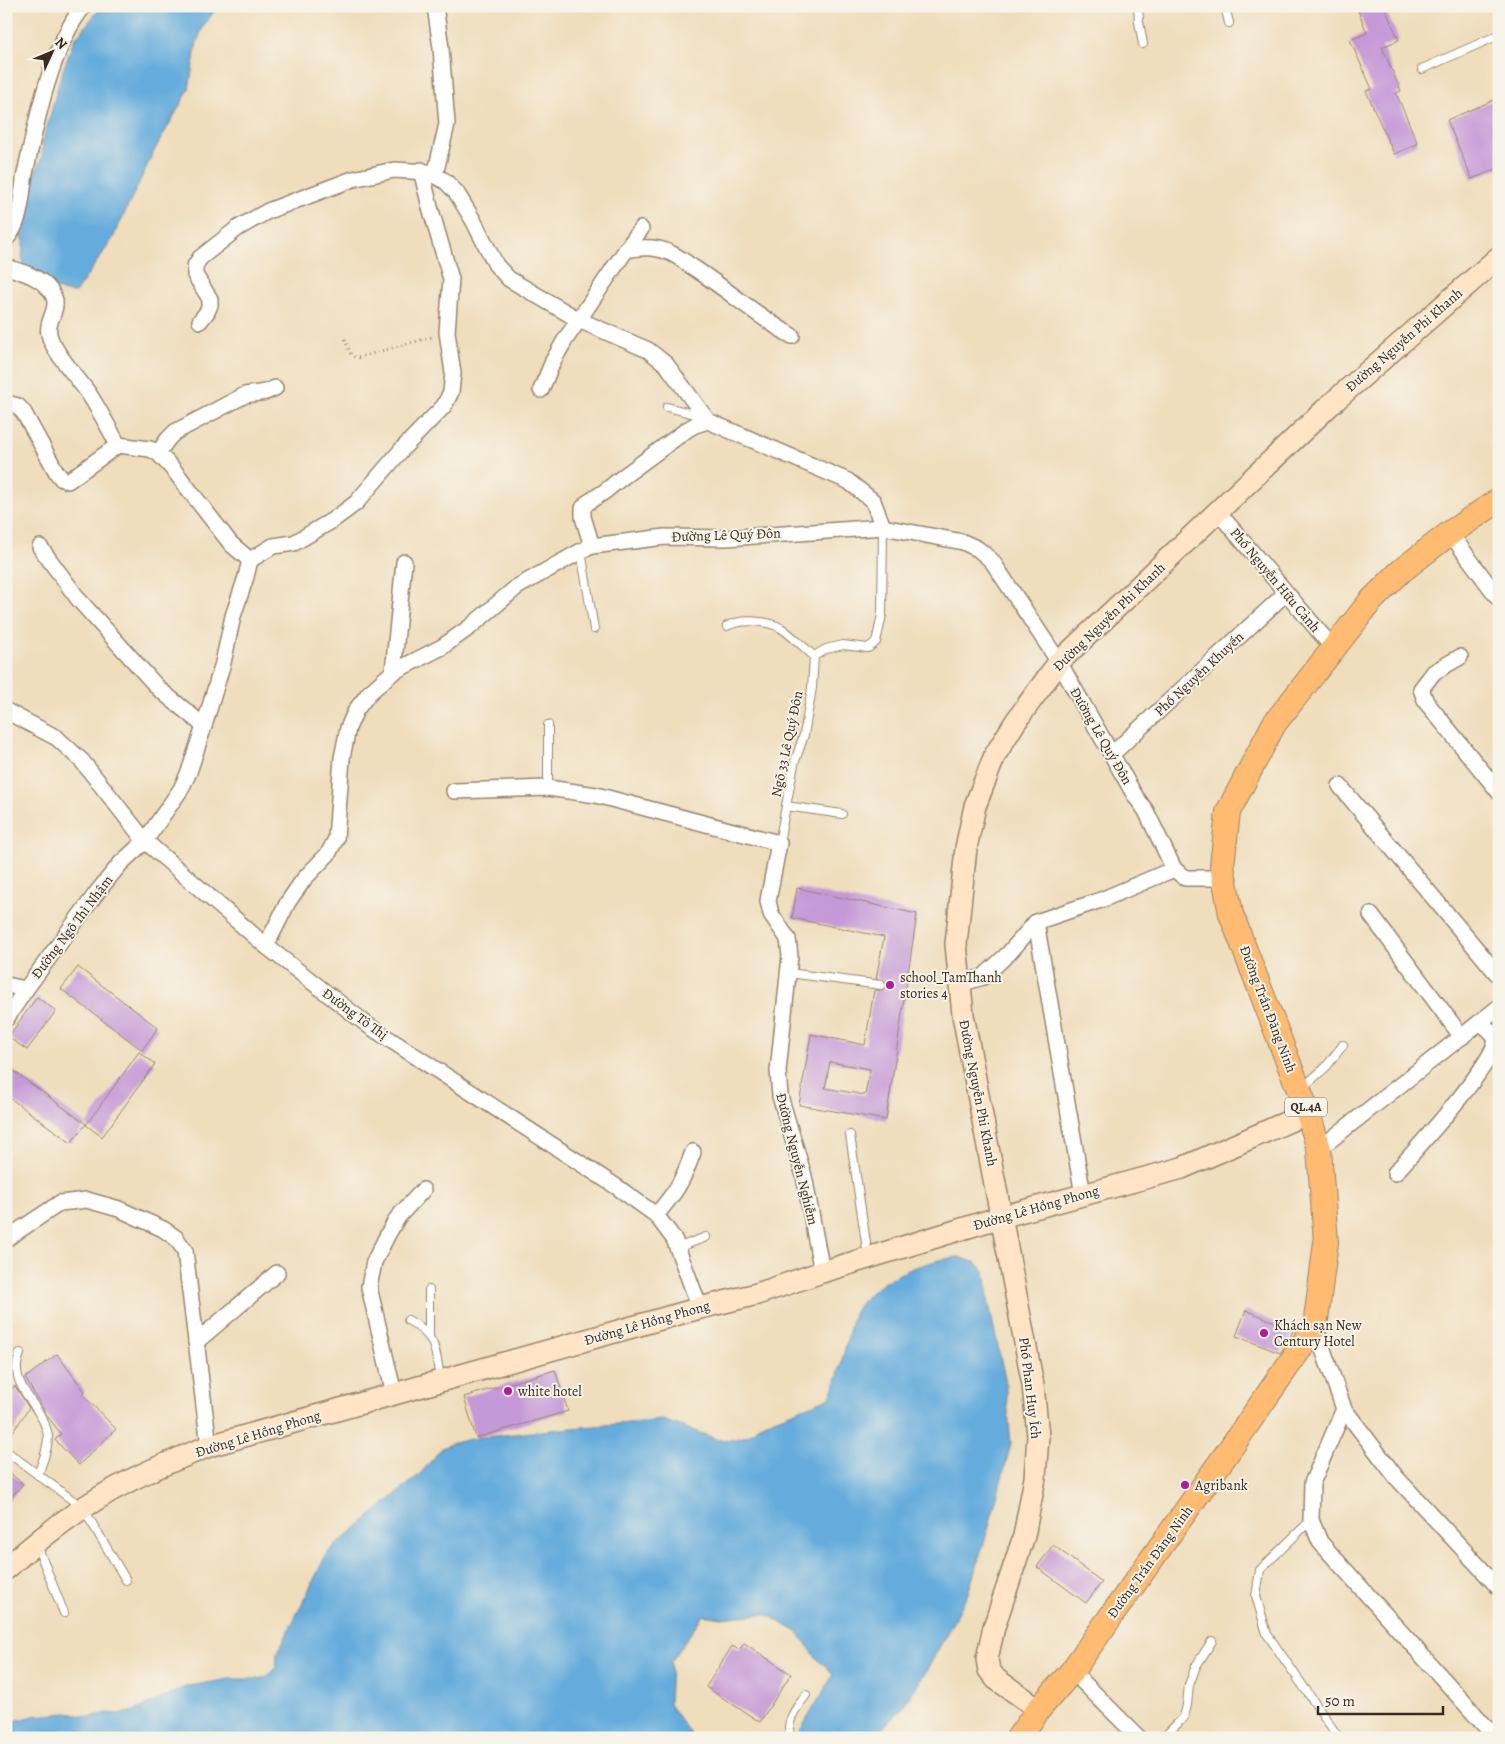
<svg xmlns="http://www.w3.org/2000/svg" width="1505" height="1744" viewBox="0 0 1505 1744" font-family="Alegreya,serif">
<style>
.water{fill:#65acdc;stroke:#506b7d}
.building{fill:#c598d7;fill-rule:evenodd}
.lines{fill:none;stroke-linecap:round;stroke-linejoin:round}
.lane-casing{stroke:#95846c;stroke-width:10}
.street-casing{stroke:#95846c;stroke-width:18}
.secondary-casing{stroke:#95846c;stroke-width:24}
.primary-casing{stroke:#95846c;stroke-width:26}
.path{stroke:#95846c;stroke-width:3;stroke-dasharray:1 4;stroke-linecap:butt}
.lane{stroke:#fff;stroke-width:8}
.street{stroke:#fff;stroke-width:15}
.secondary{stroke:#ffe4c6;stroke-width:21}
.primary{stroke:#febb71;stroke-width:24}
.poi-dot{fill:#b5179e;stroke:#f7f3e8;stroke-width:2}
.labels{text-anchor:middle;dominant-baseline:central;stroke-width:4;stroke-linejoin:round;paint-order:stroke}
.shield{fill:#f7f3e8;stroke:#73665b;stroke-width:1}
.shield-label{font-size:12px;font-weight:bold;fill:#3b2a1e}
.street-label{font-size:14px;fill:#3b2a1e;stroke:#f7f3e8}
.poi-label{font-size:14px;fill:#3b2a1e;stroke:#f7f3e8;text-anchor:start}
</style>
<rect width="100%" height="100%" fill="#f7f3e8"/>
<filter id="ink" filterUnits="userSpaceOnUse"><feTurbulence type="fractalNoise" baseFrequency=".02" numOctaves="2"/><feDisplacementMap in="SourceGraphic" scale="10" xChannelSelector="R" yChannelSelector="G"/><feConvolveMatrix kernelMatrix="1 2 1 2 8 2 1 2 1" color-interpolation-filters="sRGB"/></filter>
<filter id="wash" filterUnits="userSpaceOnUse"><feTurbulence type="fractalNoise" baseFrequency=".0096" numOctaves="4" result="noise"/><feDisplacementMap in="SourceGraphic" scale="20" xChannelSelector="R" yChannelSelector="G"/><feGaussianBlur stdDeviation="1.12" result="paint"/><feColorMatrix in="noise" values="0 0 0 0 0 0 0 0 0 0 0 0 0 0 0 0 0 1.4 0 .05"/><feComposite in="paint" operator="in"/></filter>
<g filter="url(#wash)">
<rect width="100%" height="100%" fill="#efddbb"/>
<g class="water">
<path d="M102,6H218L203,27L197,42L189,89L153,153L112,240L75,293C56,293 41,280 25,270L22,256L23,245L22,198L31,183L42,157L43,141L61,76L74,40Z"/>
<path d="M959,1257L977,1263L984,1271L986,1276L988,1300L1005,1379L1011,1444L988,1530L967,1596L926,1672L900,1711L872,1738H802L800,1731L833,1675L827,1667L819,1661L797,1632L768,1615L761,1614L722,1618L703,1615L671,1662L669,1704L693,1738H6V1723L34,1716L67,1713L91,1717L107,1713L123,1714L139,1709L185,1687L229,1679H257L266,1677L276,1667L277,1654L327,1553L420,1474L442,1448L453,1443L476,1438L561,1429L663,1420L720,1440L736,1439L749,1435L759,1425L829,1398L834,1388C839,1371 844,1354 848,1336C850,1329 851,1320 854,1314C870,1280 925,1260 959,1257Z"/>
</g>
<g id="blocks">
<g class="building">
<path d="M1356,6H1384L1399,40L1382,47L1401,91L1396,93L1418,144L1394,154L1366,91L1372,89L1350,40L1367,33Z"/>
<path d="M1499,98V168L1472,179L1447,120Z"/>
<path d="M797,888L917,914L886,1120L799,1105L811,1034L865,1045L874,990H883L887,985L884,980L876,979L884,937L792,918ZM830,1062L870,1069L865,1095L825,1088Z"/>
<path d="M78,967L158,1028L142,1050L61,989Z"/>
<path d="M37,997L56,1011L27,1050L8,1037Z"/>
<path d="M139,1052L155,1064L102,1137L86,1125Z"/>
<path d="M11,1069L86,1124L71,1143L6,1095V1076Z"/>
<path d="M1246,1310L1293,1330L1289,1341L1280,1353L1236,1336Z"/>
<path d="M57,1354L85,1392L82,1394L116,1429L79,1465L55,1440L61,1434L48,1417L25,1378Z"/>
<path d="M555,1370L568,1411L476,1438L464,1397Z"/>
<path d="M15,1386L29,1408L6,1442V1392Z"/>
<path d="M6,1470L23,1484L6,1504Z"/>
<path d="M1053,1545L1102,1582L1086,1603L1037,1567Z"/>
<path d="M744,1643L791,1674L760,1722L706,1687L732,1646L739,1650Z"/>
</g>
</g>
</g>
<g filter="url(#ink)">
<use href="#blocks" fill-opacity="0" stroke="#95846c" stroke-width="1"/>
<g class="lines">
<defs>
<g id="lane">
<path d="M69,6L76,16"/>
<path d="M1138,6L1139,22L1143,44"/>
<path d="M1225,6L1229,23"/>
<path d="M1422,69L1499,35"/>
<path d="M667,407L702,416"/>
<path d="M581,551L594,629"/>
<path d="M727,626C741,619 767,620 781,628C793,636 803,647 814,656"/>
<path d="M548,725V788"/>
<path d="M786,806L842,814"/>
<path d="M779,843L794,764L804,735L812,688L814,656L826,649L843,645L868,648L876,642L882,615L883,527"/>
<path d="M789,973L881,985"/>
<path d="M1301,1089L1326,1067L1343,1045"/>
<path d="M850,1135L868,1256"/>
<path d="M677,1248L706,1237"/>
<path d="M429,1290V1335"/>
<path d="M408,1320C437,1337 435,1348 440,1379"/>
<path d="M20,1353C19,1358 16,1364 17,1369C17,1392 46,1412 48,1437C48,1450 42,1463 38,1475"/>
<path d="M6,1451L83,1508L126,1580"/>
<path d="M1311,1520L1260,1570L1256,1596L1267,1634L1339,1738"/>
<path d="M36,1543L64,1613"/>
<path d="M791,1738C784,1722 797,1707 806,1695"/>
<path d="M1163,1738L1184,1717L1187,1705L1189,1685L1196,1666L1212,1641"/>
</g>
<g id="street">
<path d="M435,175L447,124L441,48L435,6"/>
<path d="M6,239C22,222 21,196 25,174C35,126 52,43 84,6"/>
<path d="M626,250L641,229"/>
<path d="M6,267C23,272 46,278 54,297C59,310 46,321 49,334C52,351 79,379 89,394C100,411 109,428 118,445L150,449L158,453L173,469L231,544L250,560"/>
<path d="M200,321L207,312L210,305V299L195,275V266L200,258L238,228L268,211L353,179L394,170L428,172L445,181L456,192L473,220L496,265L509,279L579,320L648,350L666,364L708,421L848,481L873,501L883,527"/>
<path d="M541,390L553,361L565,340L626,250C640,247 655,246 668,252C677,255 686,263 694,268C728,290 757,316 792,336"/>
<path d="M6,407L10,404L18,406L24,413L57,473L62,479L68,481L118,445"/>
<path d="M158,453L168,439L175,432L245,395L266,392L275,388"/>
<path d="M1218,512L1333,648"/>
<path d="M1450,533L1499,599"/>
<path d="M592,546L583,517V508L587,503L604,492L624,476L688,429L695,425L708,421"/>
<path d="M40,547L79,600L159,689L204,726"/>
<path d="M1460,657L1434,672L1421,689L1426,702L1499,792"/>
<path d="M393,672L404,562"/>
<path d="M6,711L57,738L82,761L145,841L266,946L369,1026L617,1187L656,1215L674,1239L700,1308"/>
<path d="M1111,755L1286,593"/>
<path d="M1340,786L1499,976"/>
<path d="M454,791L548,788L596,795L779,843L768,901L771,914L788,939L790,956L778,1071L780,1096L804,1176L822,1272"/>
<path d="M1371,915L1462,1037"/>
<path d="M1036,922L1083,1195"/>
<path d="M266,946L288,902L304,879L328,854L336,839L342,758L348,728L356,710L369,693L393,672L442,647L470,627L517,587L581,551L592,546L665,537L726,538L883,527L963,542L978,549L992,561L1059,662L1134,794L1146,811L1174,869L1185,878H1225"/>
<path d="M960,984L983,977L1009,953L1036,922L1101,900L1174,869"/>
<path d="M6,985L26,989"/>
<path d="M6,1019L26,989L98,891L121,863L145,841L181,789L189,772L204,726L223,663L233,616L246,577L250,560L273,546L294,543L333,520L356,503L404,447L444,406L451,392L453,373L447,332L451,279L430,207L421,170"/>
<path d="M1319,1149L1499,1007"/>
<path d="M1395,1173C1412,1154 1499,1059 1495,1039C1494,1032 1485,1027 1480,1022"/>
<path d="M656,1215C676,1192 683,1181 693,1152"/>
<path d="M6,1239L60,1203L87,1200L119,1209L163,1229L176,1238L185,1251L209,1446"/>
<path d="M1315,1327L1344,1409L1396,1477L1499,1588"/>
<path d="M196,1342L277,1273"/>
<path d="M394,1394L369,1287L374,1262L388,1234L398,1217L423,1190"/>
<path d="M1344,1409L1312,1483L1311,1520L1320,1542L1496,1738"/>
<path d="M1072,1671L1139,1738"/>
</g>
<g id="secondary">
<path d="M6,1569C44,1534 85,1503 131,1480C156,1467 183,1457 209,1446L700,1308L757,1294L822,1272L1001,1217L1182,1168L1308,1113"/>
<path d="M1039,1709L996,1679L989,1670L987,1659L994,1627L1024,1536L1035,1478L1038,1436L1033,1385L963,1015L956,944L966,848L975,806L995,755L1016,721L1059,662L1330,405L1499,257"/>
</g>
<path id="primary" d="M1018,1738L1039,1709L1072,1671L1232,1446L1315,1327L1326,1242L1319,1149L1308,1113L1231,914L1222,866L1228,812L1274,724L1370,602L1401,571L1450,533L1499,500"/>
</defs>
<use href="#lane" class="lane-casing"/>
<use href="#street" class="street-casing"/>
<use href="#secondary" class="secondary-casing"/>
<use href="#primary" class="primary-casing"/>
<path class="path" d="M345,339L351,355L356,358L432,337"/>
<use href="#lane" class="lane"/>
<use href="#street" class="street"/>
<use href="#secondary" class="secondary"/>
<use href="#primary" class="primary"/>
</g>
</g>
<g class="poi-dot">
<circle cx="890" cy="985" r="5"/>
<circle cx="1264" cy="1333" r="5"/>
<circle cx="508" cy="1391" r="5"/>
<circle cx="1185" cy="1485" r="5"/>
</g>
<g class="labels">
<rect class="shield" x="1285" y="1097.5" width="42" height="19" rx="4"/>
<g class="shield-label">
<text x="1306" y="1107">QL.4A</text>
</g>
<g class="street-label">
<text transform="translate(1404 340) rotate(-41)">Đường Nguyễn Phi Khanh</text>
<text transform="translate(726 535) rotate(-2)">Đường Lê Quý Đôn</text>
<text transform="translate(1275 580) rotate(50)">Phố Nguyễn Hữu Cảnh</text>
<text transform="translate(1109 617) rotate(-44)">Đường Nguyễn Phi Khanh</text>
<text transform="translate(1199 674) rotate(-43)">Phố Nguyễn Khuyến</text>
<text transform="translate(1101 736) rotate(60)">Đường Lê Quý Đôn</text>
<text transform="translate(787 744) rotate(-78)">Ngõ 33 Lê Quý Đôn</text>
<text transform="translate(72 927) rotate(-53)">Đường Ngô Thì Nhậm</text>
<text transform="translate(1268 1009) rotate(69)">Đường Trần Đăng Ninh</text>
<text transform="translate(355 1014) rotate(36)">Đường Tô Thị</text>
<text transform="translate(978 1093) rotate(79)">Đường Nguyễn Phi Khanh</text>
<text transform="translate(797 1159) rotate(76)">Đường Nguyễn Nghiễm</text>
<text transform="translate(1036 1208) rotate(-16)">Đường Lê Hồng Phong</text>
<text transform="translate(647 1323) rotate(-16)">Đường Lê Hồng Phong</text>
<text transform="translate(1030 1388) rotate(83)">Phố Phan Huy Ích</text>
<text transform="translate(258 1434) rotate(-17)">Đường Lê Hồng Phong</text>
<text transform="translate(1150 1562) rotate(-54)">Đường Trần Đăng Ninh</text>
</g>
<g class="poi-label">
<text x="900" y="977">school_TamThanh<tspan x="900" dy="16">stories 4</tspan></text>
<text x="1274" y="1325">Khách sạn New<tspan x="1274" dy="16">Century Hotel</tspan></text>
<text x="518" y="1391">white hotel</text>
<text x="1195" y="1485">Agribank</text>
</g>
</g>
<rect width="1505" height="1744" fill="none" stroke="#f7f3e8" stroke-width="25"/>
<g transform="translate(52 52) rotate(46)" stroke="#f7f3e8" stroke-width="4" paint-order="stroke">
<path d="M0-4L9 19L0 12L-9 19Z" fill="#3b2a1e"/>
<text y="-8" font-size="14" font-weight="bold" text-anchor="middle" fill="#3b2a1e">N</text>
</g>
<path d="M1318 1706v8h125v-8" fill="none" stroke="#3b2a1e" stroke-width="2.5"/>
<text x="1325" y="1706" font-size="15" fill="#3b2a1e" stroke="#f7f3e8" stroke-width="4" paint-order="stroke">50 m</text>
</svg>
